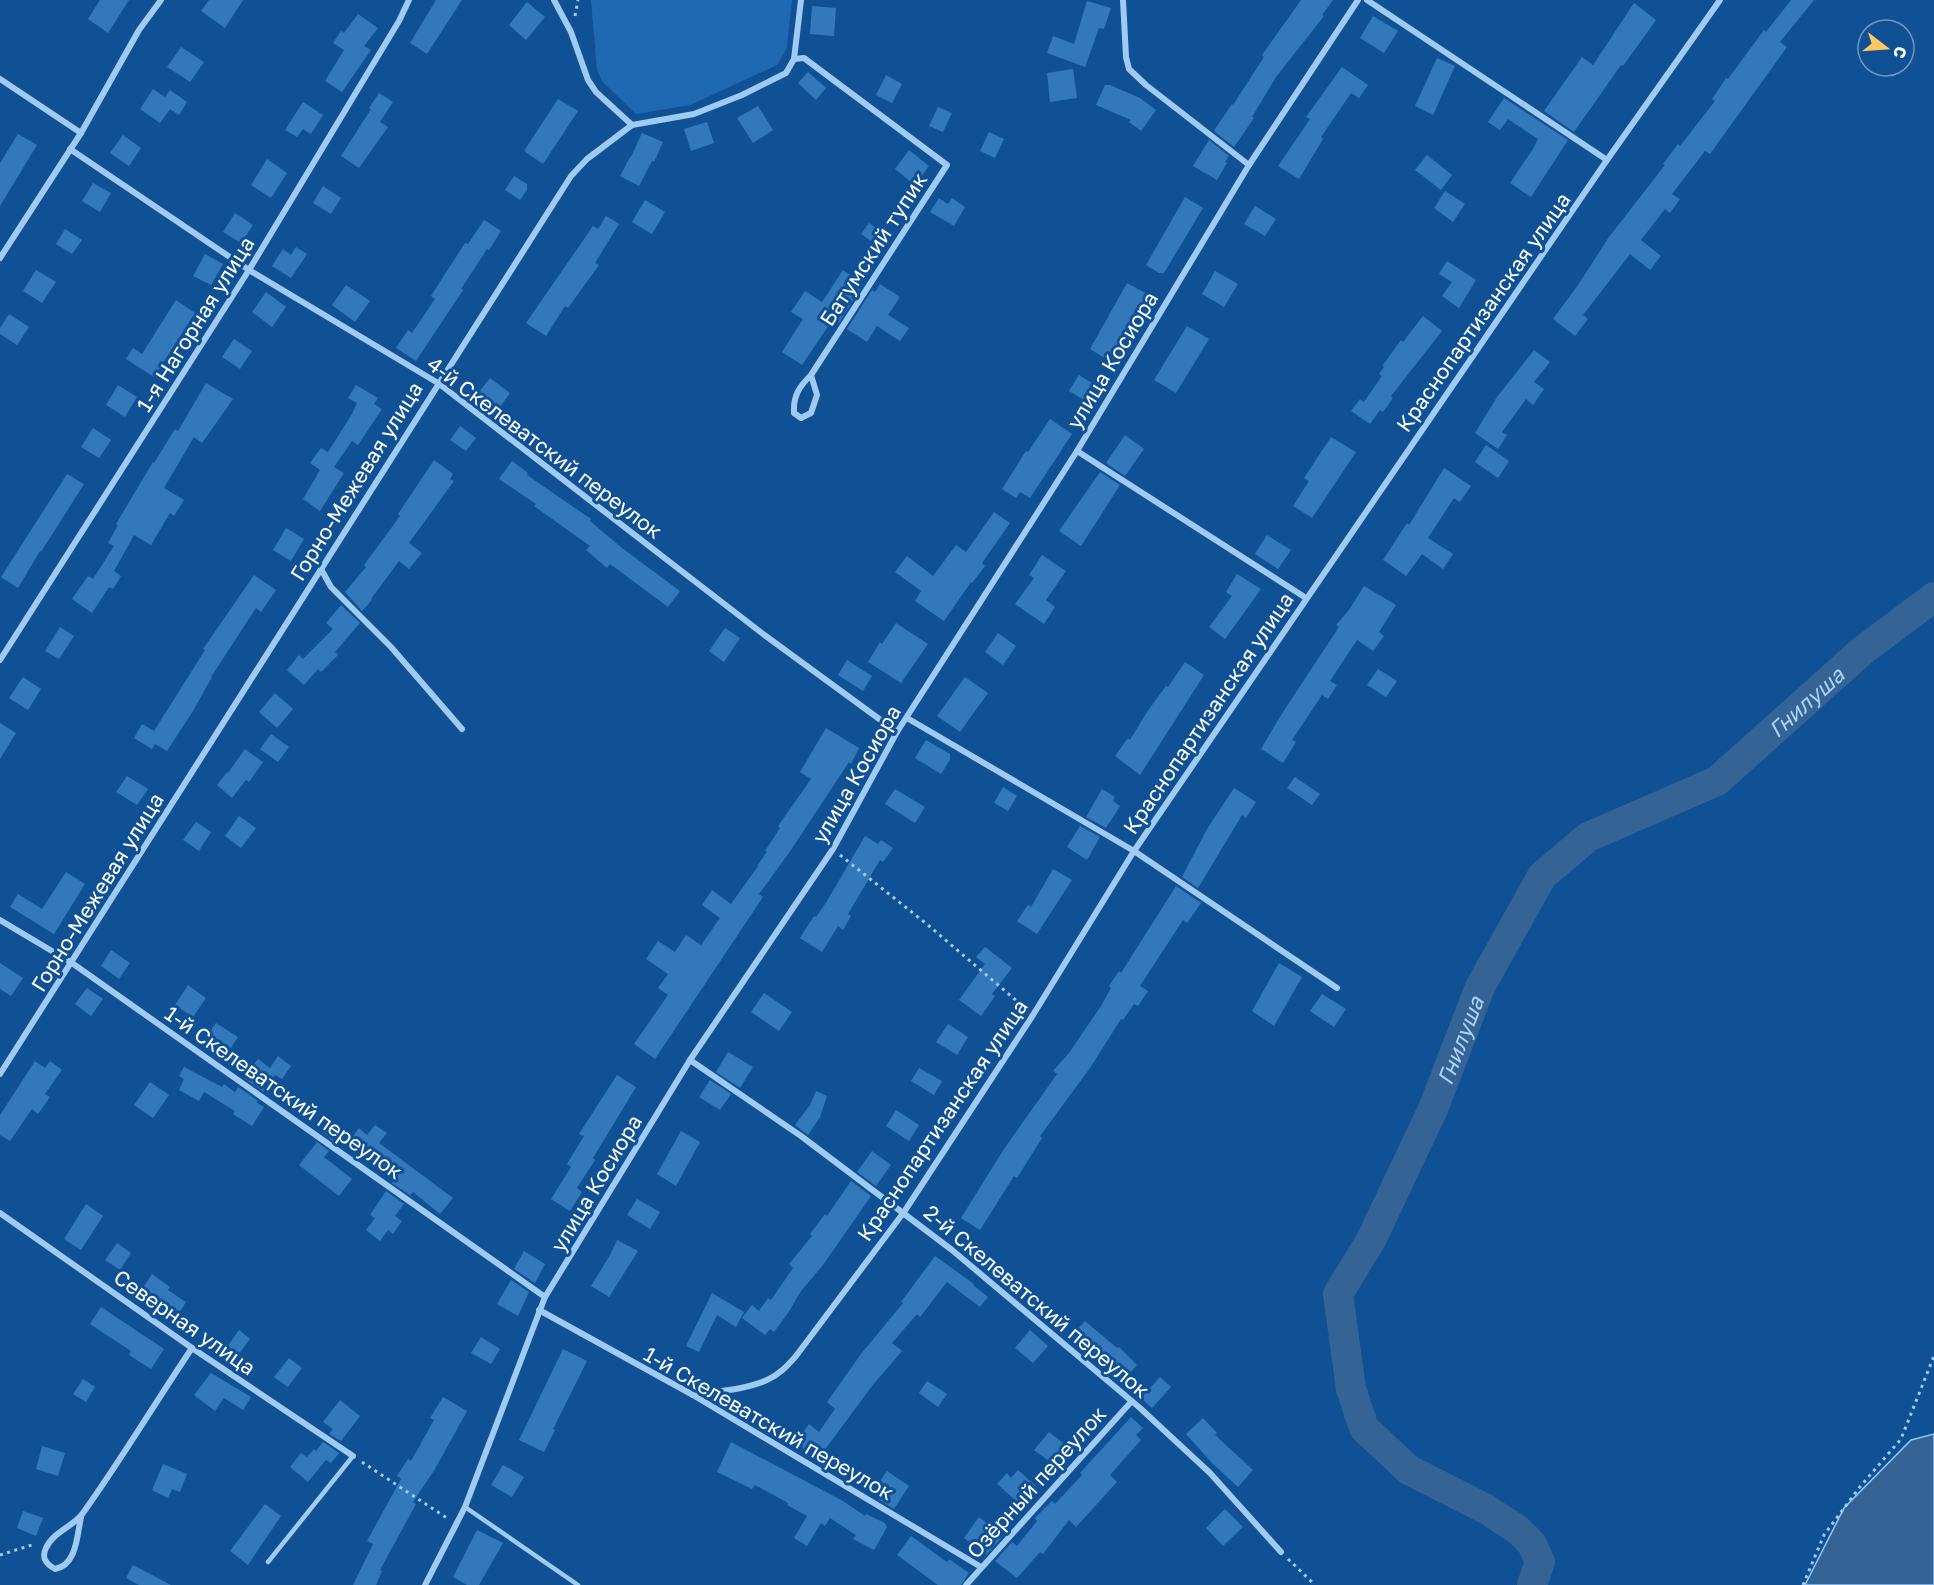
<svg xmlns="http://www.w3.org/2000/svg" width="1934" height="1585" viewBox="0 0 1934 1585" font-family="'Golos Text',sans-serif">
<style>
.green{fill:#1f69b3}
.water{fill:#346395;stroke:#90c6f7;stroke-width:1.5}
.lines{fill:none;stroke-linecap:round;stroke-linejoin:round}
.river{stroke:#346395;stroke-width:30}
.building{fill:#3478bc}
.path{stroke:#9fcaf4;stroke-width:3;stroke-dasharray:3 4.5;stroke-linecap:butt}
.service{stroke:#9fcaf4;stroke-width:4.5}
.minor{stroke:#9fcaf4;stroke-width:6}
.labels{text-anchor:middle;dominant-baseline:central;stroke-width:6;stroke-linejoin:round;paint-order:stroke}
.street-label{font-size:21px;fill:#fff;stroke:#105195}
.water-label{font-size:22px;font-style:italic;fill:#abd4fa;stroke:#105195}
</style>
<rect width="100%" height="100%" fill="#105195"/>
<path class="green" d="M591,0H792L787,48L777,65L690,105L636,114L602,81L597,70Z"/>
<path class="water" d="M1934,1434V1585H1805L1844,1508L1911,1440Z"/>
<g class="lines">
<path class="river" id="s1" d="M1532,1585L1540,1562L1532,1544L1518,1530L1486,1509L1409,1470L1364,1428L1351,1389L1338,1294L1371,1240L1433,1109L1480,987L1542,876L1588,837L1717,781L1862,651L1934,597"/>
</g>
<g class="building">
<path d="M100,0H129L108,33L88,19Z"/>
<path d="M209,0H243L225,28L201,11Z"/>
<path d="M436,0H462L427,54L410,43Z"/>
<path d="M1301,0H1333L1322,15L1324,16L1276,77L1252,117L1254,118L1234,147L1214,131L1215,129L1232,104L1233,105L1264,57L1262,55Z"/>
<path d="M1791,0H1814L1780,42L1787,47L1710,154L1705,151L1672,194L1680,199L1670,213L1665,209L1641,240L1661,256L1650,270L1630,254L1583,315L1588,319L1575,336L1553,319L1578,285L1609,237L1665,165L1663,164L1678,144L1680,146L1715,101L1712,99L1726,78L1728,79L1764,30L1766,32Z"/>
<path d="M1087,1L1111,8L1104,29L1099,28L1085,67L1047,53L1053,36L1074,44Z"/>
<path d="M527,2L545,17L526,40L509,25Z"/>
<path d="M1634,3L1656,20L1623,66L1621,65L1574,132L1544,111L1582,57L1593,65Z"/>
<path d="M812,6L836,8L834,36L810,34Z"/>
<path d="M358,14L378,28L364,46L371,50L342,92L325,81L344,50L333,43L341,31L344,33Z"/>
<path d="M1373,16L1398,31L1384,53L1360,38Z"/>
<path d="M181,47L204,62L190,82L167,67Z"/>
<path d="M1437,58L1455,66L1433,115L1415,106Z"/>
<path d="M1342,67L1368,85L1359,98L1351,93L1321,137L1323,139L1299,179L1278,166L1310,119L1306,117Z"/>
<path d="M1073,69L1077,98L1050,102L1047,73Z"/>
<path d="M808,72L826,88L816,100L798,83Z"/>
<path d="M886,75L902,84L892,103L876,95Z"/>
<path d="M1105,85H1110L1140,98L1156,110L1141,131L1129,122L1131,120L1096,105Z"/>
<path d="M153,89L165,97L170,90L187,102L179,115L170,109L160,123L140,109Z"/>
<path d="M379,93L393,102L380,122L388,127L359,168L341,156L371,109L369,108Z"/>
<path d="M1504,98L1568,140L1531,197L1510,183L1533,149L1538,139L1508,119L1500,130L1488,122Z"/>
<path d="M558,99L578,111L543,164L524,151Z"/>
<path d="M303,102L323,115L311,134L303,129L297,137L285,130Z"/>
<path d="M758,106L773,130L753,143L737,118Z"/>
<path d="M938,107L952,113L943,132L929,126Z"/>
<path d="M707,122L714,143L691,151L684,129Z"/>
<path d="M989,132L1004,139L995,158L980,151Z"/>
<path d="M642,133L663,142L654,162L652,161L639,186L620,176L630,157H631Z"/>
<path d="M18,134L37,145L0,206V163Z"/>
<path d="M123,135L141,148L129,166L110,153Z"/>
<path d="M1209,140L1229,156L1225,162L1227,163L1217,180L1193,166Z"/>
<path d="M909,150L929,166L915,185L895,169Z"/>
<path d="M1427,155L1452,175L1441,190L1415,170Z"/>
<path d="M267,159L287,173L271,198L251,185Z"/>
<path d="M514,176L527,184V190L520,200L505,190Z"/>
<path d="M93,183L111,193L100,212L82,201Z"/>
<path d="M323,186L341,198L331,214L313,203Z"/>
<path d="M1445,191L1465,204L1453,222L1434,208Z"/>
<path d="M1185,197L1203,208L1164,273H1159L1146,265Z"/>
<path d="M939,198L948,204L952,198L965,207L954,226L930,212Z"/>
<path d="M645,200L665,212L652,234L632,222Z"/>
<path d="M1255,206L1276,219L1265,236L1244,224Z"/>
<path d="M235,213L253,225L241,243L223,232Z"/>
<path d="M606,216L619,224L595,263L599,265L568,308L565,306L546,336L526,323L593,226L598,229Z"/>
<path d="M484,220L501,231L489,250L487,249L461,289L463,290L416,361L396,348L408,330L412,333L435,299L431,296L465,243L468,244Z"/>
<path d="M869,223L889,237L881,248L861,234Z"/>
<path d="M65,229L82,240L72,254L56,244Z"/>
<path d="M296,247L307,254L291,278L272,266L283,249L291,255Z"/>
<path d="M205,254L223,264L211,285L193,276Z"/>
<path d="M1447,261L1476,280L1459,308L1442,296L1452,282L1439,274Z"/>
<path d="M36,270L56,282L42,303L23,291Z"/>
<path d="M843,270L863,284L839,323L833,319L802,365L782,352L803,319L791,312L805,291L822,302Z"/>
<path d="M1215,271L1238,284L1224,307L1202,294Z"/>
<path d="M1127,283L1149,295L1121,341L1123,342L1111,362L1090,349Z"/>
<path d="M880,284L900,297L888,315L909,328L900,341L877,326L867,342L847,329L872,290L875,292Z"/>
<path d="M346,285L370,301L355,322L332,305Z"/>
<path d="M266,292L286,307L272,327L252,312Z"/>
<path d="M176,300L195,313L154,377L126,359L133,348L142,354Z"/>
<path d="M9,314L29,327L17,345L0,334V328Z"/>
<path d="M1423,316L1442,331L1391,396L1393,398L1383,412L1380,410L1370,424L1351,411L1360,399L1364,402L1382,376L1379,374L1384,367L1383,365L1401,340L1403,342Z"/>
<path d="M1187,326L1209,339L1176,393L1154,380Z"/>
<path d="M234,339L252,351L240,369L222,357Z"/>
<path d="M1534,350L1550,362L1534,382L1544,389L1533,405L1526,399L1502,432L1507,435L1498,449L1475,433L1497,397Z"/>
<path d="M1079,375L1097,386L1087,402L1069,391Z"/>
<path d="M490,378L510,393L497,411L476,396Z"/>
<path d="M206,383L233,399L202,443L194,437L164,488L184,500L174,516L170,513L151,545L134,535L114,571L121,576L113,589L109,587L92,613L72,599L88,576L93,579L114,546L108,543L118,525L116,524L153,462L154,463L175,429L178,431Z"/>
<path d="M118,385L137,397L125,417L106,405Z"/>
<path d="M356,385L378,398L374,404L382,409L358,445L352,441L334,467L344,473L320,511L303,499L320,470L310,463L321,448L328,452L352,414L357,403L348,398Z"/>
<path d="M1050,419L1072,434L1030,498L1020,492L1016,498L1002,489L1026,451L1028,452Z"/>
<path d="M460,426L476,438L466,451L450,440Z"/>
<path d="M93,428L111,440L99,458L81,447Z"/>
<path d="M1125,435L1144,449L1125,476L1106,463Z"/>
<path d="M1331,437L1356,452L1312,518L1293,506L1309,481L1304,478Z"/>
<path d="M1486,445L1509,461L1498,478L1475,462Z"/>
<path d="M434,460L453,474L450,479L454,481L409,543L422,553L409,569L399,561L371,599L372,600L362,611L345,592L366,567L364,565L400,516L398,514Z"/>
<path d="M512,461L528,473L527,475L591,519L590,521L622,548L680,591L668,607L610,564L607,568L586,550L590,546L534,506L536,504L499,479Z"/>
<path d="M1444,468L1471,486L1460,502L1454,498L1428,538L1453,554L1443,569L1422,554L1406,576L1383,560L1407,523L1409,525Z"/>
<path d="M1100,472L1120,485L1081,546L1059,531Z"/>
<path d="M67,474L84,484L41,552L40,551L18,588L1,577Z"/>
<path d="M994,512L1010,523L982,563L985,566L972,583L971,582L944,621L915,601L921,591L895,572L907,556L933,576L956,545L966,552Z"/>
<path d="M286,528L304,539L291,561L273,550Z"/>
<path d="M1267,535L1291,550L1278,569L1255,554Z"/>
<path d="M1042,555L1066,571L1046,600L1055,607L1044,624L1015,604L1034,578L1029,575Z"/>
<path d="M1237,574L1261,589L1225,639L1209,627L1232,596L1226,592Z"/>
<path d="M254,575L276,590L261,612L256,608L211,677H212L193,711L167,751L155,744L152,749L134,738L142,724L154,731L205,650L203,649Z"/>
<path d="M1364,586L1396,605L1379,632L1384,636L1373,651L1357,640L1330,681L1337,685L1328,699L1322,695L1292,740L1296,742L1283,763L1261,749L1283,712L1339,627L1336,625L1349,610Z"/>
<path d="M341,605L360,623L335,652L338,655L321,672L318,669L304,685L287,670L299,655L303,659L333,629L326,623Z"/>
<path d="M896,623L928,644L901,683L868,662L880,642L882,644Z"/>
<path d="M60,627L74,636L59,659L45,651Z"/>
<path d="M725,628L740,638L724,662L709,651Z"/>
<path d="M998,633L1016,646L1003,665L985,652Z"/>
<path d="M847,660L872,676L863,691L838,675Z"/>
<path d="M1185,662L1204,675L1140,775L1115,756L1128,738L1130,740L1147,712L1166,686L1168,687Z"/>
<path d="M1378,669L1397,681L1386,697L1367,685Z"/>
<path d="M23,677L41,689L28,710L9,698Z"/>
<path d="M965,677L988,693L960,732L937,716Z"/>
<path d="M275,693L293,709L277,728L259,712Z"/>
<path d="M0,723L16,733L0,759Z"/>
<path d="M826,728L859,748L851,764L849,762L791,850L759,894L763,897L655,1059L634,1044L668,995L658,988L668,974L646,959L658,941L675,952L686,935L701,945L720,918L702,905L712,890L731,904L758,866H757L767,852L765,851L780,828L778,826L811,779L800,772Z"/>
<path d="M271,734L289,747L278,762L260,749Z"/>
<path d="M926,740L950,754V760L941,774L915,758Z"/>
<path d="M245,749L263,762L249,782L246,780L232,798L217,785L227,772L228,773Z"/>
<path d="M127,776L148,789L137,805L116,792Z"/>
<path d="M1295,777L1320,794L1312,805L1287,788Z"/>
<path d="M1003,787L1017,796L1008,811L994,803Z"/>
<path d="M1234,788L1256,802L1246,818L1242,815L1198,888L1182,877L1207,829Z"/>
<path d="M895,789L925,807L915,823L885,804Z"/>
<path d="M1102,789L1115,797L1113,801L1120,806L1106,828L1086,817Z"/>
<path d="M239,816L256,828L241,848L225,836Z"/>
<path d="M196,822L211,832L199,851L183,840Z"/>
<path d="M1080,826L1100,837L1087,860L1067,847Z"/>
<path d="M865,836L878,844L881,840L893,848L883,862L880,860L848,914L851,916L843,930L838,926L822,952L800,938L814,916L816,917L827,901Z"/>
<path d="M1053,869L1072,880L1037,934L1017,921L1028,905L1031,907Z"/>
<path d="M66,872L85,884L54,934L10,907L18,894L42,909Z"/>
<path d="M1176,886L1201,903L1187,923L1183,920L1140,986L1148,991L1138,1006L1134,1004L1123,1020L1121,1019L1090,1068L1040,1136L1042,1138L1017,1178L1014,1176L980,1230L961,1218L1004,1149L1057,1074L1053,1071L1069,1053L1101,1006L1111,988L1109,986L1119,971L1121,973Z"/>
<path d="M985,947L1012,968L992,994L995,996L981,1016L959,1000L985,964L976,957Z"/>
<path d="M111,950L130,963L119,979L101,966Z"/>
<path d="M0,963L23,978L11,996L0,989Z"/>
<path d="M1279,963L1302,977L1274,1026L1252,1011Z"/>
<path d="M188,985L206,998L193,1017L175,1005Z"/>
<path d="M87,988L103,999L91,1016L75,1004Z"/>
<path d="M764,993L792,1012L779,1031L751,1012Z"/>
<path d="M1322,994L1346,1009L1334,1027L1310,1011Z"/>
<path d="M216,1023L238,1037L224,1058L202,1043Z"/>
<path d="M948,1024L968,1037L957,1055L936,1042Z"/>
<path d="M728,1052L753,1067L740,1088L716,1072Z"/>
<path d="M278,1056L291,1066L282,1079L275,1075L264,1092L244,1078L258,1059L270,1068Z"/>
<path d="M35,1061L45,1068L50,1061L62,1070L45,1094L50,1097L38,1114L32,1109L10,1141L0,1135V1115Z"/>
<path d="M184,1067L222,1087L224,1084L235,1092L238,1087L258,1101L256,1102L264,1107L252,1126L233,1114L235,1111L204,1092L199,1101L179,1090L184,1079L179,1076Z"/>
<path d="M919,1068L942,1081L934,1095L911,1081Z"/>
<path d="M617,1075L636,1087L593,1158L595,1160L577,1188L582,1192L570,1211L551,1199L571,1167L567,1164L584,1136L579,1134Z"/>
<path d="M710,1080L731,1094L720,1110L699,1097Z"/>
<path d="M150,1082L169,1095L153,1118L134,1105Z"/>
<path d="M816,1091L827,1096L820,1117L808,1135L795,1125L810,1105Z"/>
<path d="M896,1110L919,1125L909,1141L886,1126Z"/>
<path d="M330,1121L344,1131L335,1143L322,1131Z"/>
<path d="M375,1125L387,1133L379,1143L453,1198L440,1214L413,1192L410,1195L392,1183L394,1180L387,1174L389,1171L349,1142L359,1128L367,1135Z"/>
<path d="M681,1131L700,1142L676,1186L657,1174Z"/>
<path d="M317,1142L329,1151L324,1157L352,1179L339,1196L299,1165Z"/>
<path d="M872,1151L891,1165L876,1186L857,1172Z"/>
<path d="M851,1181L871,1196L823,1265L801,1291L788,1313L774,1332L770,1329L765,1335L742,1318L752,1305L759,1311L768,1298L771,1300L793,1268L789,1264L812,1236L810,1234L825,1214L827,1216Z"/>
<path d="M386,1191L404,1204L395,1216L402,1221L393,1234L388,1230L380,1241L366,1230L375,1218L370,1215Z"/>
<path d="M637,1199L660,1212L650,1229L627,1215Z"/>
<path d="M86,1204L103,1216L81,1250L64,1239Z"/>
<path d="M617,1240L638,1251L609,1297L591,1286L610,1255Z"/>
<path d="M117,1243L131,1253L120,1270L105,1260Z"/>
<path d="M524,1251L545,1264L535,1283L514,1269Z"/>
<path d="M935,1256L974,1284L973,1285L988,1297L980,1307L947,1282L920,1317L917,1314L892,1343L902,1351L872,1386L818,1459L796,1442L809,1424L819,1432L835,1409L827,1402L861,1354L903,1303L901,1302Z"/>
<path d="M152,1274L170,1287L168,1290L186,1302L176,1318L139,1294Z"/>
<path d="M511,1280L529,1292L518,1316L497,1304Z"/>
<path d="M712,1293L744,1312L736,1327L717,1315L699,1352L686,1346Z"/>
<path d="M101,1307L164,1349L151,1369L129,1355L131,1351L90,1324Z"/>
<path d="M1085,1321L1117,1348L1119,1347L1137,1365L1122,1382L1071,1337Z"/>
<path d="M239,1330L250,1339L233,1362L222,1354Z"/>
<path d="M1030,1330L1048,1346L1033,1363L1015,1348Z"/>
<path d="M481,1337L500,1349L491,1364L471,1353Z"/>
<path d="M563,1349L587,1361L553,1429L555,1430L544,1452L519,1440Z"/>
<path d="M289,1358L302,1368L288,1387L274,1377Z"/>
<path d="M211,1373L251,1397L243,1410L224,1398L215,1411L194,1395Z"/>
<path d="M1160,1377L1171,1387L1152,1408L1141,1398Z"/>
<path d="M83,1379L95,1387L86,1402L73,1394Z"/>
<path d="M927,1381L947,1394L938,1407L919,1393Z"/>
<path d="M443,1397L467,1411L435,1469L413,1502L416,1504L380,1570L382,1571L376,1585H353L373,1544L367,1541L401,1479L397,1476L408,1459L411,1461L434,1420L430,1418Z"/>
<path d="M340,1400L360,1416L341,1441L329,1434L333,1429L323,1422Z"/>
<path d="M1131,1417L1143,1428L1136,1435L1141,1440L1110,1475L1117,1482L1076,1527L1069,1520L1043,1554L1040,1552L1017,1578L995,1561L1012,1542L1017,1546L1037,1521L1035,1518L1052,1501L1055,1504L1082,1475L1080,1473Z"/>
<path d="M1203,1418L1217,1433L1215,1435L1253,1470L1238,1487L1212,1463L1186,1434Z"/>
<path d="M1049,1432L1067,1446L1053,1464L1034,1450Z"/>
<path d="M323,1442L339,1453L331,1463L326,1460L308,1482L290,1467L301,1453L307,1457L314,1449L316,1451Z"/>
<path d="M731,1442L843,1501L865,1516L866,1514L885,1523L887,1527L874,1550L853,1539L856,1535L830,1518L825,1526L821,1523L807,1546L794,1538L807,1516L787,1505L788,1503L755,1485L752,1489L717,1472Z"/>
<path d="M42,1446L65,1453L58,1476L36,1469Z"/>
<path d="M163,1464L187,1474L180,1492L172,1489L168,1498L152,1490Z"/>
<path d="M503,1465L524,1477L512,1497L491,1485Z"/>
<path d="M1018,1470L1036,1486L1021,1505L997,1484L1007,1473L1011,1478Z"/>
<path d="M887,1471L909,1486L894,1509L878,1499L881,1495L874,1490Z"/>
<path d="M265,1504L281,1516L248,1565L230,1551Z"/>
<path d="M1225,1509L1243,1527L1223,1546L1206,1528Z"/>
<path d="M23,1511L43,1518L36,1536L17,1528Z"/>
<path d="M979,1517L1003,1536L986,1555L964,1538Z"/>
<path d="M477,1530L503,1543L479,1585H467L453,1577Z"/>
<path d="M911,1536L947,1562L949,1559L969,1573L961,1585H938L897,1555Z"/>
<path d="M133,1565L171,1585H139L126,1578Z"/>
</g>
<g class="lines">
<g class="path">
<path d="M575,16L578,0"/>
<path d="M840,855L928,925L1025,1008"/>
<path d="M362,1462L447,1518"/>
<path d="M0,1555L35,1544"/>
<path d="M1288,1559L1315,1585"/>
<path d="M1803,1585L1824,1535L1859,1488L1901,1439L1934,1356"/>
</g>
<g class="service">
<path d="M465,1507L578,1585"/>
<path d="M268,1562L353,1456"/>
</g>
<g class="minor">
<path d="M554,0L571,32L588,80L596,92L632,125"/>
<path d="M1123,0L1126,57L1129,69L1146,85L1249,165"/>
<path d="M1367,0L1607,160"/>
<path d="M794,59L804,58L947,165L811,375C799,387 793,396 794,413L801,418L811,413L817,395L811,375"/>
<path d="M0,79L81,133"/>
<path d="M70,149L249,270L438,383L763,634L897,732"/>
<path d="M0,258L81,133L139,30L161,0"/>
<path d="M1077,451L1306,598"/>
<path d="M321,569L331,587L391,647L462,729"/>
<path d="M0,660L249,270L399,21L409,0"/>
<path d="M907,718L1134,851L1337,988"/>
<path d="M0,920L72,963L545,1297"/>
<path d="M690,1060L801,1136L952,1250L1140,1408L1210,1473L1281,1552"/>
<path d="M0,1074L571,176L587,159L632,125L694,114L742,95L786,73L794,59L801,0"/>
<path d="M0,1213L192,1348L353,1456"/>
<path d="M539,1310L693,1395L981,1567"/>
<path d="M693,1395C717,1391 745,1390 767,1380C779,1375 787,1366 796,1356L904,1212L1033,1015L1134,851L1607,160L1720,0"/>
<path d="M81,1517C77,1535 77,1565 55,1569C46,1564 41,1558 46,1548C53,1532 73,1527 83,1513C121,1460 155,1403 192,1348"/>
<path d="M425,1585L465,1507L545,1297L690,1060L833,849L897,732L1077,451L1249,165L1358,0"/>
<path d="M966,1585L1131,1402"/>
</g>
</g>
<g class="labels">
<g class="street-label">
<text transform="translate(873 249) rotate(-57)">Батумский тупик</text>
<text transform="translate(1483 312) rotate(-55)">Краснопартизанская улица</text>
<text transform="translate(195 324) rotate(-58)">1-я Нагорная улица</text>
<text transform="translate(1112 360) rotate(-59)">улица Косиора</text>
<text transform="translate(545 447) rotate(37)">4-й Скелеватский переулок</text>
<text transform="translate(356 481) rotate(-58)">Горно-Межевая улица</text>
<text transform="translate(1208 713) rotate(-56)">Краснопартизанская улица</text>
<text transform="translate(856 774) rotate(-60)">улица Косиора</text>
<text transform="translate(97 892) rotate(-58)">Горно-Межевая улица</text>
<text transform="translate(284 1092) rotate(35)">1-й Скелеватский переулок</text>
<text transform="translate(942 1120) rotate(-56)">Краснопартизанская улица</text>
<text transform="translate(596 1183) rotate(-59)">улица Косиора</text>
<text transform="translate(1037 1301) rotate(40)">2-й Скелеватский переулок</text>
<text transform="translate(185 1322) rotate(35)">Северная улица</text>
<text transform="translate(769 1423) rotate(30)">1-й Скелеватский переулок</text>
<text transform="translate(1036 1482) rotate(-48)">Озёрный переулок</text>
</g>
<g class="water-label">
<text stroke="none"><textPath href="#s1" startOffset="1173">Гнилуша</textPath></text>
<text stroke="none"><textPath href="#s1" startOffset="669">Гнилуша</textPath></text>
</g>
</g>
<g transform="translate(1886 48) rotate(107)"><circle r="28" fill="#105195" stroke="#7097bf" stroke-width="1.5"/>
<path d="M0-4.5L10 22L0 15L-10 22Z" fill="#ffc961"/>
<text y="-9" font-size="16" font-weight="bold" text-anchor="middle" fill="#ffffff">С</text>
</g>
</svg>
